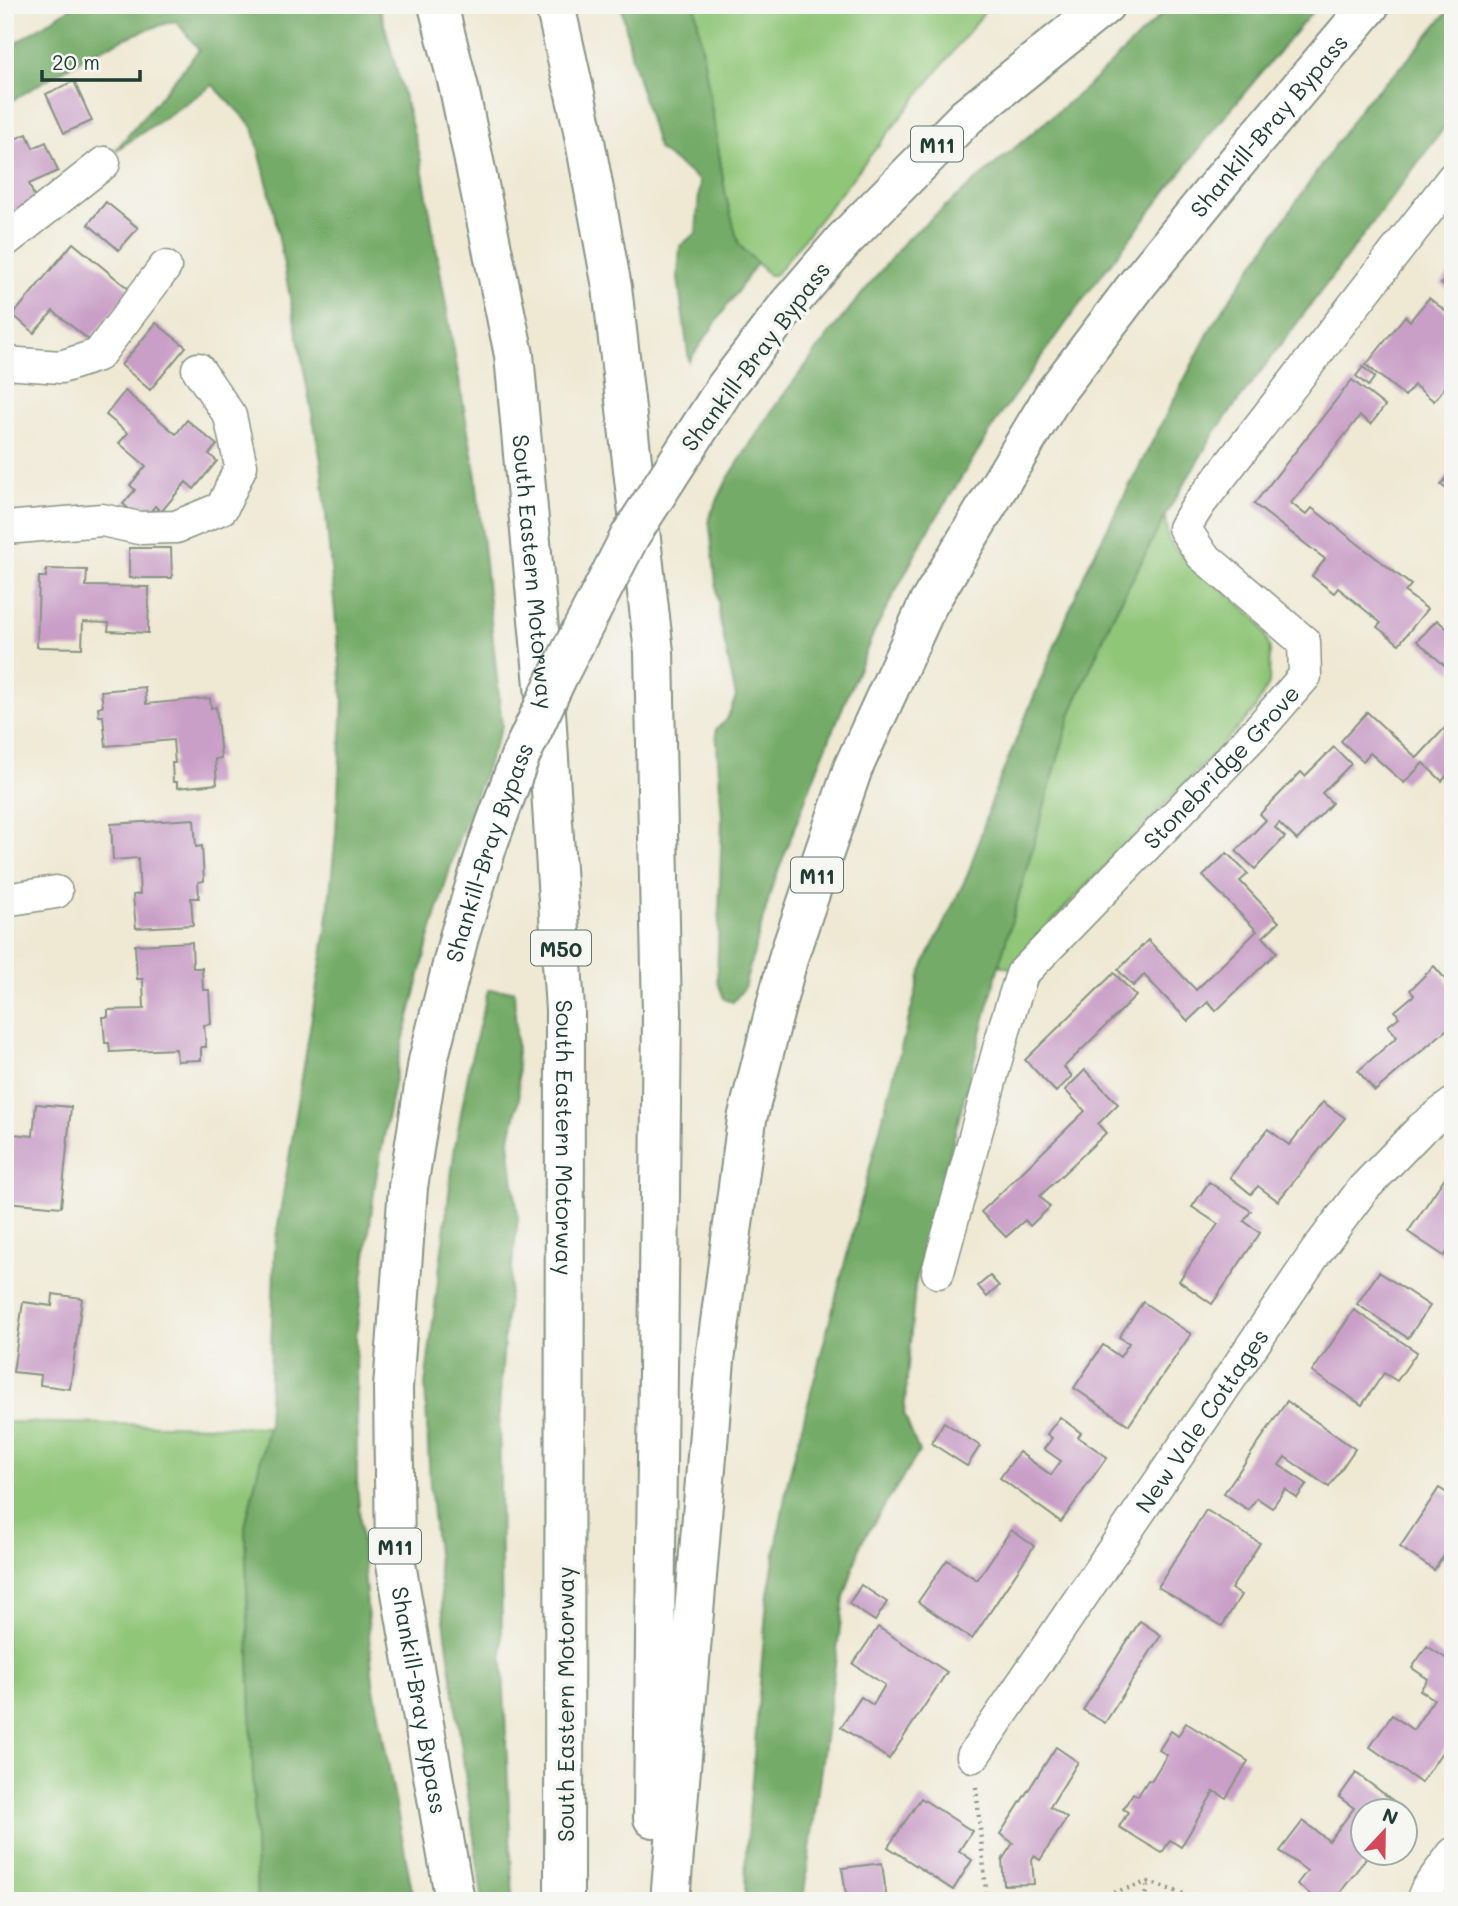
<svg xmlns="http://www.w3.org/2000/svg" width="1458" height="1906" viewBox="0 0 1458 1906" font-family="Mali,sans-serif">
<style>
.green{fill:#90c678;stroke:#588256;stroke-width:2}
.forest{fill:#74ab68;stroke:#4a744e;stroke-width:2}
.building{fill:#c99ec7}
.lines{fill:none;stroke-linecap:round;stroke-linejoin:round}
.minor-casing{stroke:#879384;stroke-width:35}
.highway-casing{stroke:#879384;stroke-width:42}
.path{stroke:#879384;stroke-width:4.5;stroke-dasharray:2 5;stroke-linecap:butt}
.minor{stroke:#fff;stroke-width:32}
.highway{stroke:#fff;stroke-width:38}
.highway-bridge-casing{stroke:#879384;stroke-width:42;stroke-linecap:butt}
.highway-bridge{stroke:#fff;stroke-width:38}
.labels{text-anchor:middle;dominant-baseline:central;stroke-width:7;stroke-linejoin:round;paint-order:stroke}
.shield{fill:#f6f6f2;stroke:#60746d;stroke-width:2}
.shield-label{font-size:21px;font-weight:bold;fill:#1f3d34}
.street-label{font-size:23px;fill:#1f3d34;stroke:#f6f6f2}
</style>
<rect width="100%" height="100%" fill="#f6f6f2"/>
<filter id="ink" filterUnits="userSpaceOnUse"><feTurbulence type="fractalNoise" baseFrequency=".0143" numOctaves="2"/><feDisplacementMap in="SourceGraphic" scale="14" xChannelSelector="R" yChannelSelector="G"/><feConvolveMatrix kernelMatrix="1 2 1 2 8 2 1 2 1" color-interpolation-filters="sRGB"/></filter>
<filter id="wash" filterUnits="userSpaceOnUse"><feTurbulence type="fractalNoise" baseFrequency=".00686" numOctaves="4" result="noise"/><feDisplacementMap in="SourceGraphic" scale="28" xChannelSelector="R" yChannelSelector="G"/><feGaussianBlur stdDeviation="1.57" result="paint"/><feColorMatrix in="noise" values="0 0 0 0 0 0 0 0 0 0 0 0 0 0 0 0 0 1.4 0 .05"/><feComposite in="paint" operator="in"/></filter>
<g filter="url(#wash)">
<rect width="100%" height="100%" fill="#efe9d4"/>
<g class="green">
<path d="M695,5H987L983,14L775,275H769L739,245L726,197Z"/>
<path d="M1165,516L1168,539L1175,549L1257,619L1265,634L1270,650L1269,684L1253,712L1037,937L1014,969L999,965L1071,713L1111,620Z"/>
<path d="M5,1422L268,1427L245,1527L257,1901H5Z"/>
</g>
<g class="forest">
<path d="M75,5H379L420,156L476,477L502,726L458,841L428,943L399,1057L375,1184L356,1336L357,1482L373,1683L414,1901H257L245,1527L268,1427L275,1244L327,924L336,833L343,699L321,461L272,202L253,127L213,85L115,151L199,50L176,21C115,36 59,72 5,105V50Z"/>
<path d="M621,5H695L726,197L739,245L757,263L689,361L678,278L680,246L696,233L700,181L658,149L632,58Z"/>
<path d="M1171,5H1318L1216,127L1090,290L1001,414L925,536L874,632L819,764L772,887L744,988L733,1002L724,999L717,980L722,818L716,729L726,721L736,697L720,620L709,518L727,480L773,409L833,329L907,239L1089,85Z"/>
<path d="M1453,5V116L1215,432L1165,516L1111,620L1071,713L999,965L915,1285L904,1414L919,1452L861,1543L844,1598L803,1901H745L746,1851L767,1600L788,1480L922,968L968,874L995,791L1087,568L1213,324L1363,104L1404,64Z"/>
<path d="M488,990H514L519,1099L509,1142L518,1218L505,1326L499,1409L502,1643L513,1901H483L481,1889L443,1613L430,1485L425,1385L455,1146L471,1059Z"/>
</g>
<g id="blocks">
<g class="building">
<path d="M74,81L92,121L64,133L46,94Z"/>
<path d="M5,130L10,141L27,134L33,148L46,142L58,171L29,184L39,208L5,223Z"/>
<path d="M106,202L138,228L119,250L88,224Z"/>
<path d="M73,243L130,290L89,340L53,311L34,333L13,315Z"/>
<path d="M1453,269V293L1441,284Z"/>
<path d="M1429,298L1453,317V335L1448,341L1453,345V377L1434,401L1414,385L1405,396L1366,365L1405,316L1410,321Z"/>
<path d="M156,323L186,347L150,390L121,365Z"/>
<path d="M1363,367L1375,377L1368,386L1356,376Z"/>
<path d="M1352,380L1385,406L1371,424L1360,416L1291,503L1306,515L1312,508L1411,585L1405,592L1427,609L1399,644L1377,627L1381,623L1338,588L1334,593L1312,576L1325,559L1254,504Z"/>
<path d="M125,391L176,434L187,420L217,445L209,454L217,461L194,489L186,482L161,512L155,506L143,521L123,504L135,490L130,485L146,466L119,443L128,433L106,415Z"/>
<path d="M1453,469V494L1441,485Z"/>
<path d="M129,548H171L172,578H129Z"/>
<path d="M46,569L87,570L86,586L149,587L148,633L108,631L109,623L83,622L82,648L37,647L39,577H46Z"/>
<path d="M1437,620L1453,634V673L1417,641Z"/>
<path d="M145,687L146,704L210,698L211,708L216,707L221,758L215,759L217,784L177,788V782H173L172,763H175L173,740L106,746L103,716H99L98,707L103,706L101,691Z"/>
<path d="M1367,712L1417,758L1453,719V769L1442,781L1423,763L1404,783L1370,753L1363,761L1341,741Z"/>
<path d="M1334,747L1351,764L1322,793L1332,803L1297,840L1279,823L1275,828L1285,837L1255,869L1236,851L1266,820L1260,814L1301,772L1305,776Z"/>
<path d="M194,819L196,847L202,846L204,881L198,882L199,898H191L193,925L136,928L133,895L140,894L138,858L113,860L111,824Z"/>
<path d="M1227,853L1248,874L1240,881L1279,922L1263,937L1277,952L1216,1011L1208,1002L1188,1021L1144,975L1133,986L1118,970L1148,940L1196,990L1257,931L1203,876Z"/>
<path d="M192,942L193,968H202L203,990H209L211,1024L204,1025L206,1047H201V1060L177,1061L176,1049L110,1052L109,1043H105L103,1017H108V1010L144,1009L143,979H137L135,945Z"/>
<path d="M1434,966L1453,988V1024L1375,1091L1358,1071L1397,1037L1388,1026L1399,1017L1395,1011L1414,995L1410,990Z"/>
<path d="M1114,973L1136,996L1064,1067L1072,1076L1056,1092L1025,1060Z"/>
<path d="M1085,1070L1118,1104L1098,1124L1106,1133L1040,1196L1050,1207L1030,1226L1025,1220L1006,1237L981,1212L1085,1111L1065,1090Z"/>
<path d="M1323,1102L1345,1118L1278,1201L1258,1186L1251,1194L1230,1177L1268,1129L1289,1145Z"/>
<path d="M36,1104L71,1107L61,1207L6,1202L13,1134L33,1136Z"/>
<path d="M1448,1173L1453,1176V1244L1444,1256L1408,1232Z"/>
<path d="M1209,1182L1251,1211L1244,1221L1260,1233L1212,1304L1179,1281L1218,1224L1192,1207Z"/>
<path d="M1379,1272L1430,1306L1408,1338L1357,1304Z"/>
<path d="M990,1276L999,1286L987,1297L978,1286Z"/>
<path d="M53,1294L82,1298L70,1389L40,1385L41,1375L13,1372L23,1302L52,1306Z"/>
<path d="M1143,1302L1191,1334L1129,1425L1074,1388L1103,1345L1120,1357L1129,1343L1119,1337Z"/>
<path d="M1354,1310L1417,1352L1397,1381L1384,1373L1362,1405L1312,1372Z"/>
<path d="M1287,1401L1355,1449L1329,1487L1285,1457L1279,1465L1307,1484L1297,1498L1285,1489L1272,1508L1257,1498L1248,1510L1224,1493Z"/>
<path d="M1060,1417L1081,1433L1078,1437L1107,1457L1061,1522L1000,1478L1019,1452L1051,1475L1061,1461L1044,1449L1052,1438L1047,1434Z"/>
<path d="M944,1422L980,1446L967,1466L931,1443Z"/>
<path d="M1439,1488L1453,1497V1542L1434,1570L1400,1547Z"/>
<path d="M1206,1510L1260,1543L1231,1589L1241,1595L1222,1626L1158,1587Z"/>
<path d="M1011,1530L1034,1546L972,1639L918,1602L947,1560L977,1580Z"/>
<path d="M861,1585L887,1602L875,1621L849,1604Z"/>
<path d="M1140,1621L1161,1635L1105,1723L1083,1710Z"/>
<path d="M878,1627L947,1672L889,1759L841,1727L861,1697L873,1705L885,1685L853,1664Z"/>
<path d="M1427,1646L1453,1663V1736L1421,1783L1370,1747L1392,1715L1413,1730L1434,1699L1420,1690L1428,1679L1412,1668Z"/>
<path d="M1186,1723L1248,1761L1226,1798L1214,1791L1181,1847L1170,1840L1162,1853L1119,1827L1128,1812L1123,1809L1133,1793L1138,1796L1148,1780L1151,1781L1167,1755L1159,1750L1171,1731L1178,1736Z"/>
<path d="M1056,1747L1078,1762L1050,1807L1067,1818L1040,1860L1034,1856L1032,1859L1034,1884L1004,1885L1002,1860L1013,1843L1000,1834Z"/>
<path d="M1356,1773L1403,1808L1401,1811H1363V1853L1369,1854L1334,1901H1319L1297,1884L1307,1871L1280,1851L1303,1821L1329,1841L1354,1808L1339,1797Z"/>
<path d="M921,1798L972,1831L959,1851L972,1860L953,1890L888,1847Z"/>
<path d="M882,1863L887,1901H847L842,1868Z"/>
</g>
</g>
</g>
<g filter="url(#ink)">
<use href="#blocks" fill-opacity="0" stroke="#879384" stroke-width="2"/>
<g class="lines">
<defs>
<g id="minor">
<path d="M5,241L104,163"/>
<path d="M5,363L61,367L98,355L165,267"/>
<path d="M5,528L102,520L139,528L176,527L222,508L241,466L230,416L198,369"/>
<path d="M5,900L56,892"/>
<path id="s1" d="M938,1272L1006,1023L1022,974L1259,729L1305,676L1304,642L1202,555L1184,528L1200,503L1453,178"/>
<path id="s2" d="M973,1756L1316,1252L1363,1189L1422,1128L1453,1104"/>
<path d="M1422,1901L1427,1889L1453,1854"/>
</g>
<g id="highway">
<path id="s3" d="M438,5L459,88L514,355L545,696L565,1010L564,1901"/>
<path d="M555,5L582,125L612,287L654,652L662,1013L653,1818"/>
<path d="M789,304L844,240L966,117L1105,5"/>
<path id="s4" d="M408,1187L393,1388L395,1558L455,1901"/>
<path id="s5" d="M670,1901L715,1360L747,1119L789,955L853,768L927,606L1054,394L1139,282L1236,163L1370,5"/>
</g>
</defs>
<use href="#minor" class="minor-casing"/>
<use href="#highway" class="highway-casing"/>
<g class="path">
<path d="M976,1787L987,1901"/>
<path d="M1148,1882L1205,1901"/>
<path d="M1087,1901L1148,1882"/>
<path d="M1144,1901L1148,1883"/>
</g>
<use href="#minor" class="minor"/>
<use href="#highway" class="highway"/>
<defs>
<g id="highway-bridge">
<path id="s6" d="M408,1187L428,1061L459,937L488,844L520,757L557,678L630,536L725,388L789,304"/>
</g>
</defs>
<use href="#highway-bridge" class="highway-bridge-casing"/>
<use href="#highway-bridge" class="highway-bridge"/>
</g>
</g>
<g class="labels">
<g class="shield">
<rect x="911" y="126.5" width="52" height="35" rx="5"/>
<rect x="791" y="857.5" width="52" height="35" rx="5"/>
<rect x="531" y="930.5" width="60" height="35" rx="5"/>
<rect x="369" y="1528.5" width="52" height="35" rx="5"/>
</g>
<g class="shield-label">
<text x="937" y="144">M11</text>
<text x="817" y="875">M11</text>
<text x="561" y="948">M50</text>
<text x="395" y="1546">M11</text>
</g>
<g class="street-label">
<text stroke="none"><textPath href="#s5" startOffset="1922">Shankill-Bray Bypass</textPath></text>
<text transform="translate(755 356) rotate(-53)">Shankill-Bray Bypass</text>
<text stroke="none"><textPath href="#s3" startOffset="576">South Eastern Motorway</textPath></text>
<text stroke="none"><textPath href="#s1" startOffset="597">Stonebridge Grove</textPath></text>
<text stroke="none"><textPath href="#s6" startOffset="345">Shankill-Bray Bypass</textPath></text>
<text stroke="none"><textPath href="#s3" startOffset="1143">South Eastern Motorway</textPath></text>
<text stroke="none"><textPath href="#s2" startOffset="406">New Vale Cottages</textPath></text>
<text stroke="none"><textPath href="#s4" startOffset="516">Shankill-Bray Bypass</textPath></text>
<text transform="translate(565 1704) rotate(-90)">South Eastern Motorway</text>
</g>
</g>
<rect width="1458" height="1906" fill="none" stroke="#f6f6f2" stroke-width="28"/>
<g transform="translate(1384 1832) rotate(22)"><circle r="33" fill="#f6f6f2" stroke="#a0aca6" stroke-width="2"/>
<path d="M0-5L12 26L0 18L-12 26Z" fill="#d1495b"/>
<text y="-10" font-size="19" font-weight="bold" text-anchor="middle" fill="#1f3d34">N</text>
</g>
<path d="M42 70v10h98v-10" fill="none" stroke="#1f3d34" stroke-width="3.5"/>
<text x="52" y="70" font-size="21" fill="#1f3d34" stroke="#f6f6f2" stroke-width="5" paint-order="stroke">20 m</text>
</svg>
